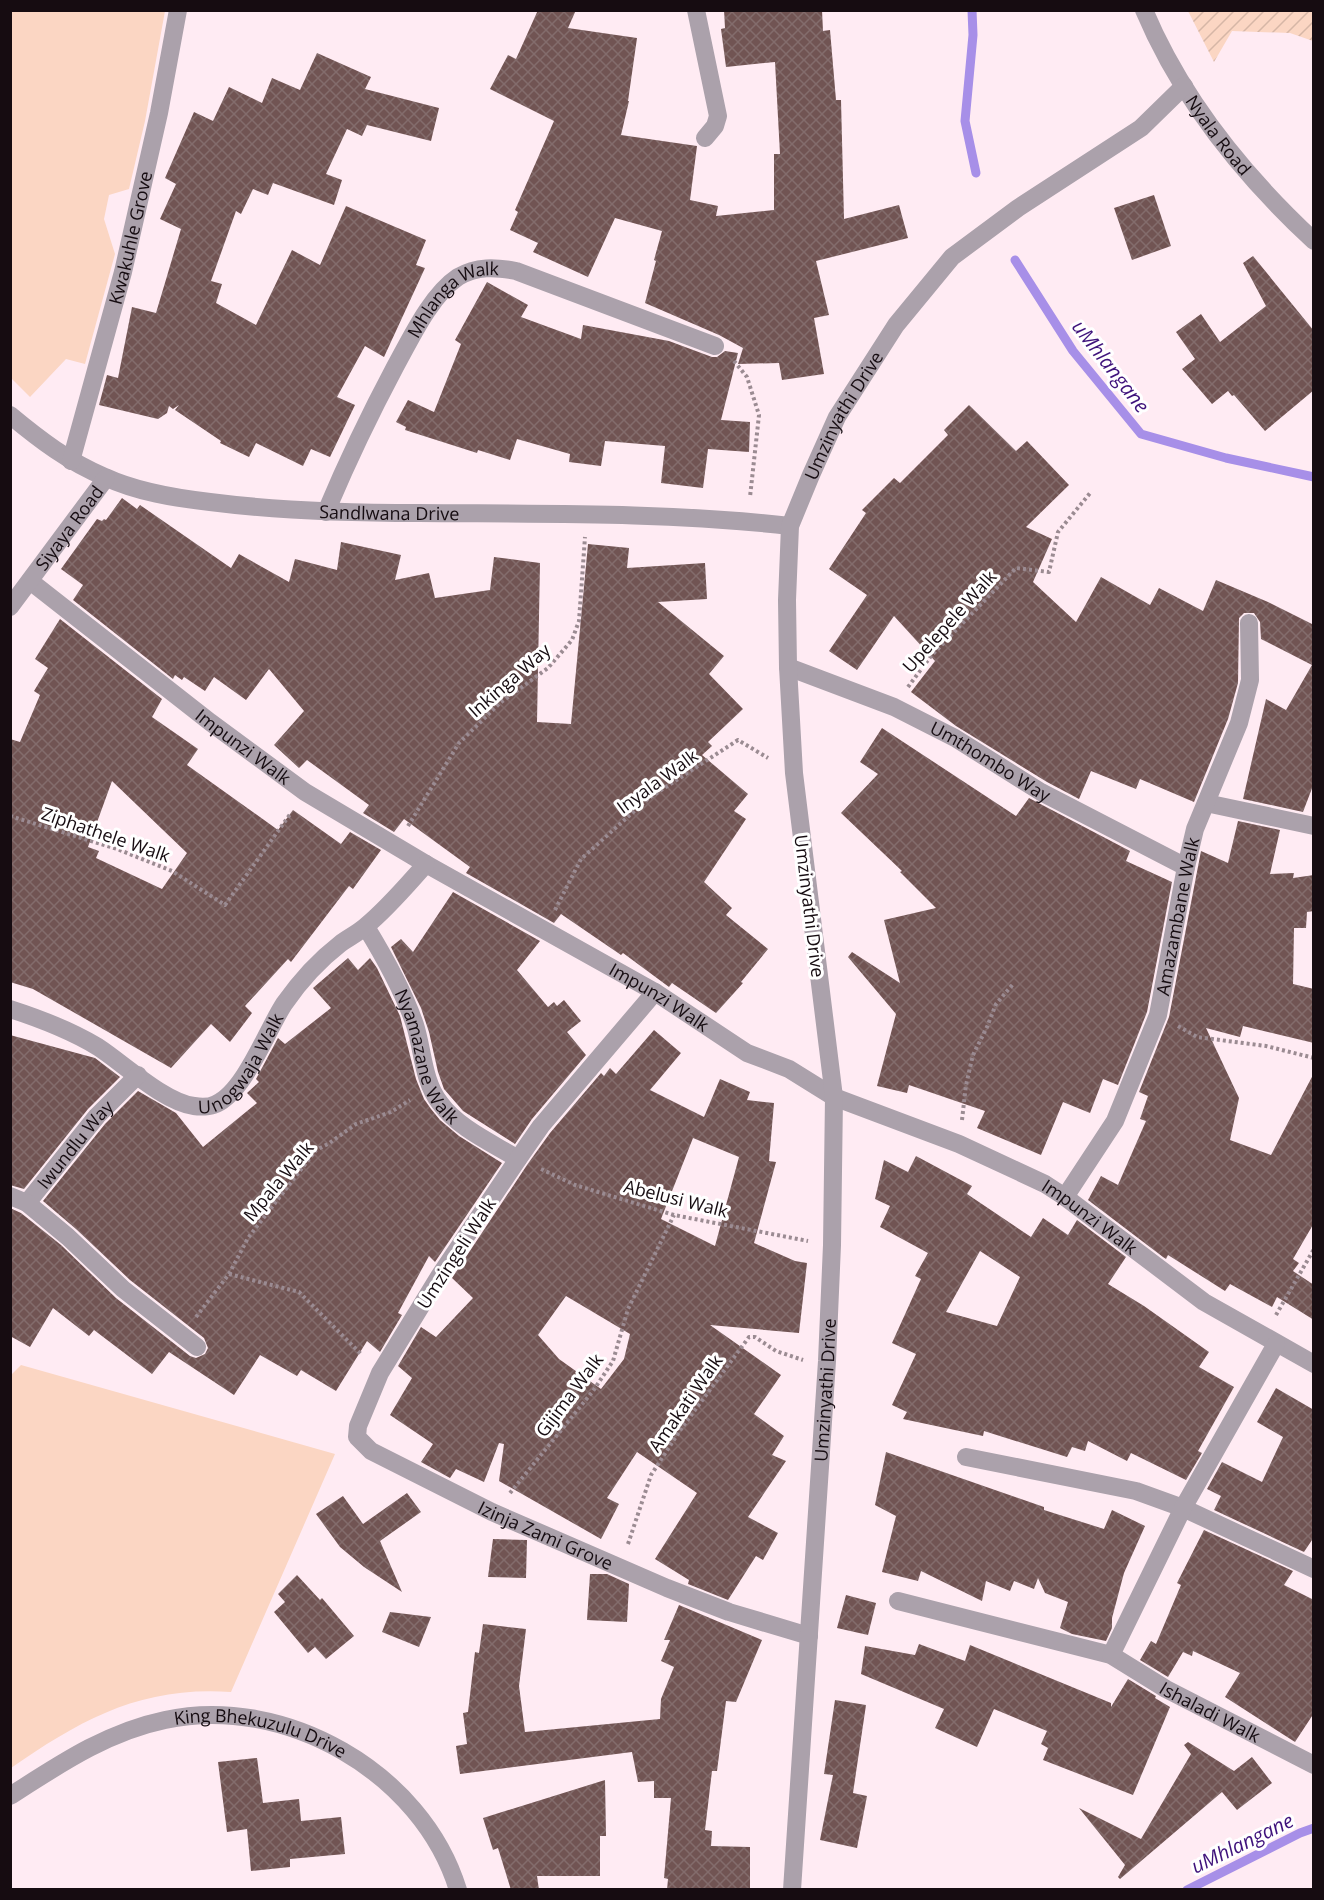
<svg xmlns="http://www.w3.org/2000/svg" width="1324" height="1900" viewBox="0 0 1324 1900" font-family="'Open Sans',sans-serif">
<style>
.grass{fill:#fbd6c3}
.garden{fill:url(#garden-furrows)}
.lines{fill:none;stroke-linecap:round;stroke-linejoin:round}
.stream{stroke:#a78fe8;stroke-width:9}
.building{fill:url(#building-cross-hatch);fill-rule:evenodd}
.path{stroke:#9b8b92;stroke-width:4;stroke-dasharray:3 3;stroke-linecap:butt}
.minor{stroke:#aba1ab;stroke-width:18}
.tertiary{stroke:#aba1ab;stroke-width:18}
.labels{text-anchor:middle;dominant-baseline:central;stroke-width:6;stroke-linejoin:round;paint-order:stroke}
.street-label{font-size:18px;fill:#160c11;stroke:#fff}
.water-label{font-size:20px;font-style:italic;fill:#3e127b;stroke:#fff}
</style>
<defs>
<pattern id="garden-furrows" width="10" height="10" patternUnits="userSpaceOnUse" patternTransform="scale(1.5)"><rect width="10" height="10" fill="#fbd6c3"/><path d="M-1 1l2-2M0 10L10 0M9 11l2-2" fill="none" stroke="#d6b6a6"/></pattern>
<pattern id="building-cross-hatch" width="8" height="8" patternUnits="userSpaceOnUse" patternTransform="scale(1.5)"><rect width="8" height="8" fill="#715453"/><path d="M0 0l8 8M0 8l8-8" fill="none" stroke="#836c6c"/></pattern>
</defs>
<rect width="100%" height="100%" fill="#ffebf3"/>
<g class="grass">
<path d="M10,11H165L145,121L129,189L109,195L104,219L115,254L85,364L66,359L30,397L11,378Z"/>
<path d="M21,1365L335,1454L231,1692C141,1686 82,1719 11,1768L10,1376Z"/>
</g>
<path class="garden" d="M1188,11H1313V41L1290,33L1232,31L1214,62Z"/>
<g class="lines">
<g class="stream">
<path d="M972,10L973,35L965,121L976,173"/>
<path d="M1015,260L1073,351L1141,434L1226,458L1314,477"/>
<path d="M1187,1890L1300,1833L1314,1828"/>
</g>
</g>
<g class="building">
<path d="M538,10H576L568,28L637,38L628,101H629L621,135L697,146L690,200L718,206L716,216L774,210V154H780L775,62L726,67L721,29L725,28L724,10H822L823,31L830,30L836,100H841L844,219L899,205L908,238L816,261L829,315L814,318L824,374L782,380L779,363L738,364L743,348L719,335L645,303L656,261L654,260L662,231L615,218L588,277L533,252L538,243L510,230L518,212L515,210L554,121L490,89L508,55L516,59Z"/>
<path d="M317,53L371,77L365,89L439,108L431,141L367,125L362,136L347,129L326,174L342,180L334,205L273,183L268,195L253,189L241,214L236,211L211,281L222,284L216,303L256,325L292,250L320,265L346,206L426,240L416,265L425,268L384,357L365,346L337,397L355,405L330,457L311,449L303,466L256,443L249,457L220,443L221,441L175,410L179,405L173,409L169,406L167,413L158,419L99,405L107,375L118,378L132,307L156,313L181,229L160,219L176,184L165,178L194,112L213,121L229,87L262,103L272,78L300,90Z"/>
<path d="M1154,195L1171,246L1132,260L1114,208Z"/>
<path d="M1253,256L1314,331V390L1265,431L1234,395L1232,396L1228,391L1212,404L1182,369L1195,359L1176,332L1201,314L1220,342L1266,306L1243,263Z"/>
<path d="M487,282L528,305L521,317L581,339L583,325L669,341L712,357H717L725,351L738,353L721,420L750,422L749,452L708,449L703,488L661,483L665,446L605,441L601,466L569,462L570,454L517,439L510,460L478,450L477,453L405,430L406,427L396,422L408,400L434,412L461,344L455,340Z"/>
<path d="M969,405L1016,451L1027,441L1069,485L1026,527L1052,539L1033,582L1076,622L1101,577L1150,605L1159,588L1203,611L1216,580L1268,602L1314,625V783L1303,812L1243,799L1266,699L1286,710L1312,665L1261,639L1260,622L1254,613H1244L1239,618L1238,683L1228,719L1194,802L1140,779L1136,789L1091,771L1079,799L1047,782L956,726L911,692L935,661L894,616L857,670L829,651L867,595L829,569L866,513L862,510L894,478L900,483L948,435L944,430Z"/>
<path d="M122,498L137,509L140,505L231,568L239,554L289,582L295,559L337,570L341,542L401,555L395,580L429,573L435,598L490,590L494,557L540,563L537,722L571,724L588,544L629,548L627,568L705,563L707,599L658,602L724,656L709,674L743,709L708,742L712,746L702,755L748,794L734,811L746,819L704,882L732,908L726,915L768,949L741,982L743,983L716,1013L672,983L669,987L623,953L621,955L561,914L554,923L466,873L470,867L404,819L394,832L363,813L369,805L307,760L299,768L274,745L304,711L269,669L246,700L214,677L205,691L184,677L182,680L175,675L173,679L73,600L83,585L61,569L97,519L102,521L104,519L106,520Z"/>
<path d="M60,619L162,699L152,717L198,749L187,765L278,830L293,810L341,844L350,832L381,850L353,889L349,886L291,962L288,959L245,1006L252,1013L230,1042L211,1024L171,1068L33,989L10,982V739L20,742L40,695L34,691L48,668L35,659ZM112,781L187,853L162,889L96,858L99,851L88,847Z"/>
<path d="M882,728L1016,816L1029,798L1130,851L1126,861L1172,882L1147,1012L1118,1085L1103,1079L1090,1113L1063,1102L1041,1155L977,1128L985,1111L909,1085L907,1093L877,1086L896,1014L848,957L852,952L900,983L884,920L936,908L900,872L902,871L841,813L878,774L860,762Z"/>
<path d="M1238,821L1280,830L1270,874L1294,873L1293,878L1314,875V911L1307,912L1306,928H1294L1293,984L1314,989V1043L1243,1026L1240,1037L1206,1028L1239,1098L1230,1140L1271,1155L1314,1073V1223L1293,1259L1299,1263L1293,1271L1314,1285V1320L1277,1297L1272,1307L1230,1284L1225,1291L1168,1255L1166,1259L1163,1257L1088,1200L1101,1176L1118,1185L1146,1121L1140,1119L1148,1096L1139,1092L1169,1017L1201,851L1228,863Z"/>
<path d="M453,892L540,941L517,970L548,1007L554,1002L557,1006L564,1000L581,1021L567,1032L586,1055L532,1119L515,1144L463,1111L444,1089L438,1072L429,1032L421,1008L391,947L401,939L413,952Z"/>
<path d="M348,958L358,970L370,958L377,968L400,1016L416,1079L424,1099L431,1109L440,1120L459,1136L502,1163L435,1262L429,1256L398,1313L402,1315L380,1352L367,1341L336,1391L301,1370L297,1376L260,1355L234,1395L169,1352L152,1374L94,1330L89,1336L53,1308L30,1347L10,1336V1208L21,1213L61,1245L116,1298L190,1356L196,1358L205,1354L208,1348L204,1338L130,1280L76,1229L43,1201L105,1124L138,1091L176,1113L203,1147L257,1103L247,1093L259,1082L256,1079L278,1038L285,1044L331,1008L313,988Z"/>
<path d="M654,1030L681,1053L650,1090L704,1117L720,1079L750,1092L747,1100L774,1103L769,1161L776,1162L754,1243L795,1261L807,1263L799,1333L710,1325L781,1375L754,1414L784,1436L772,1455L786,1461L748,1517L778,1533L763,1560L756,1556L728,1600L688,1584L689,1580L655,1559L697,1493L637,1452L607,1498L619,1504L601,1539L499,1481L504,1444L499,1443L484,1482L456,1469L450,1478L421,1462L433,1444L390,1415L412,1378L398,1366L421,1327L436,1337L473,1298L452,1278L527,1165L550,1133L601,1073L604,1076L610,1068L616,1074ZM693,1138L739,1157L715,1246L661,1219ZM566,1296L630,1334L624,1359L601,1389L559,1359L538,1335Z"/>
<path d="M10,1035L95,1058L120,1077L88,1109L24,1189L10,1185Z"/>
<path d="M916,1156L972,1186L967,1194L1031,1237L1043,1218L1068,1235L1077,1220L1126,1257L1108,1284L1144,1306L1209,1352L1199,1367L1234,1387L1198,1451L1202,1453L1186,1480L1131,1453L1127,1461L1088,1441L1085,1451L1072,1447L1067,1457L984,1431L983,1436L903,1419L907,1412L892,1405L916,1354L892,1343L921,1279L915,1276L928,1253L880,1227L890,1206L875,1199L884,1160L908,1172ZM980,1251L1020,1277L997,1326L946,1312Z"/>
<path d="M1276,1388L1314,1410V1537L1304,1552L1214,1510L1221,1496L1207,1489L1222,1462L1262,1482L1283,1437L1257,1422Z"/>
<path d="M886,1452L1044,1507V1510L1104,1529L1112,1510L1145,1526L1124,1573L1112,1618V1628L1106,1641L1072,1634L1060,1628L1068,1602L1045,1593L1038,1578L1034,1589L1014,1581L1010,1591L986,1581L982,1601L921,1571L918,1581L882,1572L896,1516L875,1505Z"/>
<path d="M407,1493L421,1512L380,1541L402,1592L364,1567L340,1547L316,1514L343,1496L363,1524Z"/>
<path d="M1204,1530L1293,1571L1284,1585L1314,1600V1713L1295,1742L1225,1697L1240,1673L1193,1651L1192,1656L1183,1652L1168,1677L1140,1660L1151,1641L1156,1644L1181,1585L1177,1583Z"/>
<path d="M493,1539L527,1540L526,1578L488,1577Z"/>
<path d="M590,1574H607L629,1584L627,1622L587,1620Z"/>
<path d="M297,1575L320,1600L322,1598L354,1636L326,1659L315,1647L308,1653L274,1612L285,1602L278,1594Z"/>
<path d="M846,1595L876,1603L868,1635L837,1628Z"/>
<path d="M679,1605L762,1640L736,1702L726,1701L717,1771H712L705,1830L712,1831L711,1846L750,1847V1890H667L668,1879L664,1878L671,1798H654V1781L638,1782L632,1752L460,1774L456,1746L467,1744L463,1713L468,1712L475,1652L479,1653L483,1624L526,1629L519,1686L525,1732L660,1719L661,1699L674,1667L661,1661L670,1640H664Z"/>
<path d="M390,1612L431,1617L419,1647L382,1632Z"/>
<path d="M919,1644L965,1661L970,1645L1111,1703V1707L1128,1679L1156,1696L1155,1698L1170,1707L1133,1795L1043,1760L1048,1748L1041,1744L1047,1731L994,1709L977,1747L935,1728L944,1709L861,1674L865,1646L915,1655Z"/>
<path d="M835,1700L866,1705L853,1793L867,1796L857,1848L820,1840L833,1775L824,1774Z"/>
<path d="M1188,1742L1234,1771L1252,1757L1272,1783L1237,1810L1222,1792L1120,1879L1118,1877L1125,1865L1079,1808L1141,1839L1191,1754L1184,1745Z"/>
<path d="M257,1758L263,1803L299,1799L301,1821L341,1817L345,1854L290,1859V1867L251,1871L247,1829L227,1832L218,1762Z"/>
<path d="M605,1780L606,1836H600V1876H537L539,1890H511L498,1848L493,1850L483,1818Z"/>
</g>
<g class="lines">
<g class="path">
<path d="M734,361L747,377L759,415L750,497"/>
<path d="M908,687L931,656L1016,568L1049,572L1058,532L1091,492"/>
<path d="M10,816L117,849L172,871L225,905L291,813"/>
<path d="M408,826L459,743L500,703L548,668L572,640L579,621L585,537"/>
<path d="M555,910L581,859L649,798L738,740L768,758"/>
<path d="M1178,1026L1197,1037L1266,1046L1314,1058"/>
<path d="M962,1120L966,1085L973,1055L987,1027L996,1004L1014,983"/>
<path d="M541,1169L575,1185L674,1215L808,1241"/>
<path d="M229,1274L299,1292L362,1355"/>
<path d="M1276,1315L1314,1249"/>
<path d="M196,1317L229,1274L248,1238L316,1150L328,1144L356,1124L391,1112L410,1100"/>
<path d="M510,1493L593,1391L613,1361L628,1309L674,1215"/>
<path d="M628,1544L651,1475L681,1429L749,1337H755L776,1351L803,1360"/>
</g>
<g class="minor">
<path d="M696,10L718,116L715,126L705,138"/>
<path id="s1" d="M10,415C40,440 69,462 105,477C137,492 175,498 210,502C280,511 349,513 419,513C542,514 667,512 790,526"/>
<path id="s2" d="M71,461L123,272L159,113L178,10"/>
<path id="s3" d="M326,512C347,462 370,414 395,367C411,338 431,295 458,277C477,266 495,267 516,271L715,346"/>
<path id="s4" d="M30,581L210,722L305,792L426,864L655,992L747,1053L789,1069L834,1097L959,1144L1045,1184L1065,1197L1204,1302L1314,1364"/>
<path id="s5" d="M10,607L106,478"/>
<path id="s6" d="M788,667L894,707L955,738L1041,792L1186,867"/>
<path d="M1206,803L1314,826"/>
<path id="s7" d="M366,927C385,958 403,990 415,1025C423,1050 423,1082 440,1103C458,1128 492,1143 518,1159"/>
<path id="s8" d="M655,992L541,1126L518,1159L440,1275L380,1373L358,1426L357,1437L371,1451L492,1512L667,1588L729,1612L809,1636"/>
<path id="s9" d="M10,1009C41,1019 70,1030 98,1047C124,1064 164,1102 194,1106C200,1107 210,1107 216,1104C245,1091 267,1030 284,1004C300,981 318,961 340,944C348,938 358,933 366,926C388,908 407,885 426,864"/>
<path id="s10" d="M10,1196L27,1203L97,1116L138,1075"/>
<path id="s11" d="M1065,1197L1115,1121L1158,1015L1186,867L1195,829L1239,723L1250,680L1249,623"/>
<path d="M27,1203L68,1237L123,1289L197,1347"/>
<path d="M966,1457L1136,1491L1183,1508L1314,1569"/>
<path id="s12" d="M898,1601L1111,1655L1166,1689L1314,1765"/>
<path d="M1111,1655L1183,1508L1276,1344"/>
</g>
<g class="tertiary">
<path id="s13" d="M1144,10C1181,98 1245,177 1314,241"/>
<path id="s14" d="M10,1796C60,1764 107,1732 165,1720C284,1694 422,1772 458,1890"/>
<path id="s15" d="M792,1890L827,1361L832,1245L834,1097L794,773L788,667L787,600L790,526L811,475L837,417L896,325L952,257L1018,208L1141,128L1184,86"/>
</g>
</g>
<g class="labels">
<g class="street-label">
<text stroke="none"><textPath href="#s13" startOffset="146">Nyala Road</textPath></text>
<text stroke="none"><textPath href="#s2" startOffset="231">Kwakuhle Grove</textPath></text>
<text stroke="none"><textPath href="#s3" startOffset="255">Mhlanga Walk</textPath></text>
<text stroke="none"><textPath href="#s15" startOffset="1491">Umzinyathi Drive</textPath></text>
<text stroke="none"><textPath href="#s1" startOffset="402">Sandlwana Drive</textPath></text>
<text stroke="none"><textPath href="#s5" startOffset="99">Siyaya Road</textPath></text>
<text transform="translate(949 621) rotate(-48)">Upelepele Walk</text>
<text transform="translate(509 680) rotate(-41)">Inkinga Way</text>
<text stroke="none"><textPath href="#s4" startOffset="270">Impunzi Walk</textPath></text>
<text stroke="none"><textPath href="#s6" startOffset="224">Umthombo Way</textPath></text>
<text transform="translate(657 781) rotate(-36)">Inyala Walk</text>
<text transform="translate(106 834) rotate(19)">Ziphathele Walk</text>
<text transform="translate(810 906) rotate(83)">Umzinyathi Drive</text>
<text stroke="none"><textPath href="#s11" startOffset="306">Amazambane Walk</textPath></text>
<text stroke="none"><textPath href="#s4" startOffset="756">Impunzi Walk</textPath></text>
<text stroke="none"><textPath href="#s7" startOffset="144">Nyamazane Walk</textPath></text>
<text stroke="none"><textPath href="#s9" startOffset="278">Unogwaja Walk</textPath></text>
<text stroke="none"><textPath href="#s10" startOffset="94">Iwundlu Way</textPath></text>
<text transform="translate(278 1181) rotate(-50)">Mpala Walk</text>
<text transform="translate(676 1198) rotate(14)">Abelusi Walk</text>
<text stroke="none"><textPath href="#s4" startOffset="1242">Impunzi Walk</textPath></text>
<text transform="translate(456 1253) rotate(-57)">Umzingeli Walk</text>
<text stroke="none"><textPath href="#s15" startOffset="501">Umzinyathi Drive</textPath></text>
<text transform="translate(569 1395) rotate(-53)">Gijima Walk</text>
<text transform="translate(685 1403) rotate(-55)">Amakati Walk</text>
<text stroke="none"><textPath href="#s8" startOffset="753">Izinja Zami Grove</textPath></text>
<text stroke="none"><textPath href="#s12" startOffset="334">Ishaladi Walk</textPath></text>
<text stroke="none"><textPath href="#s14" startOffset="272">King Bhekuzulu Drive</textPath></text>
</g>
<g class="water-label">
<text transform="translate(1111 366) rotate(52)">uMhlangane</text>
<text transform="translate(1242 1843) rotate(-26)">uMhlangane</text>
</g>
</g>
<rect width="1324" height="1900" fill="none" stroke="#160c11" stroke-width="24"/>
</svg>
